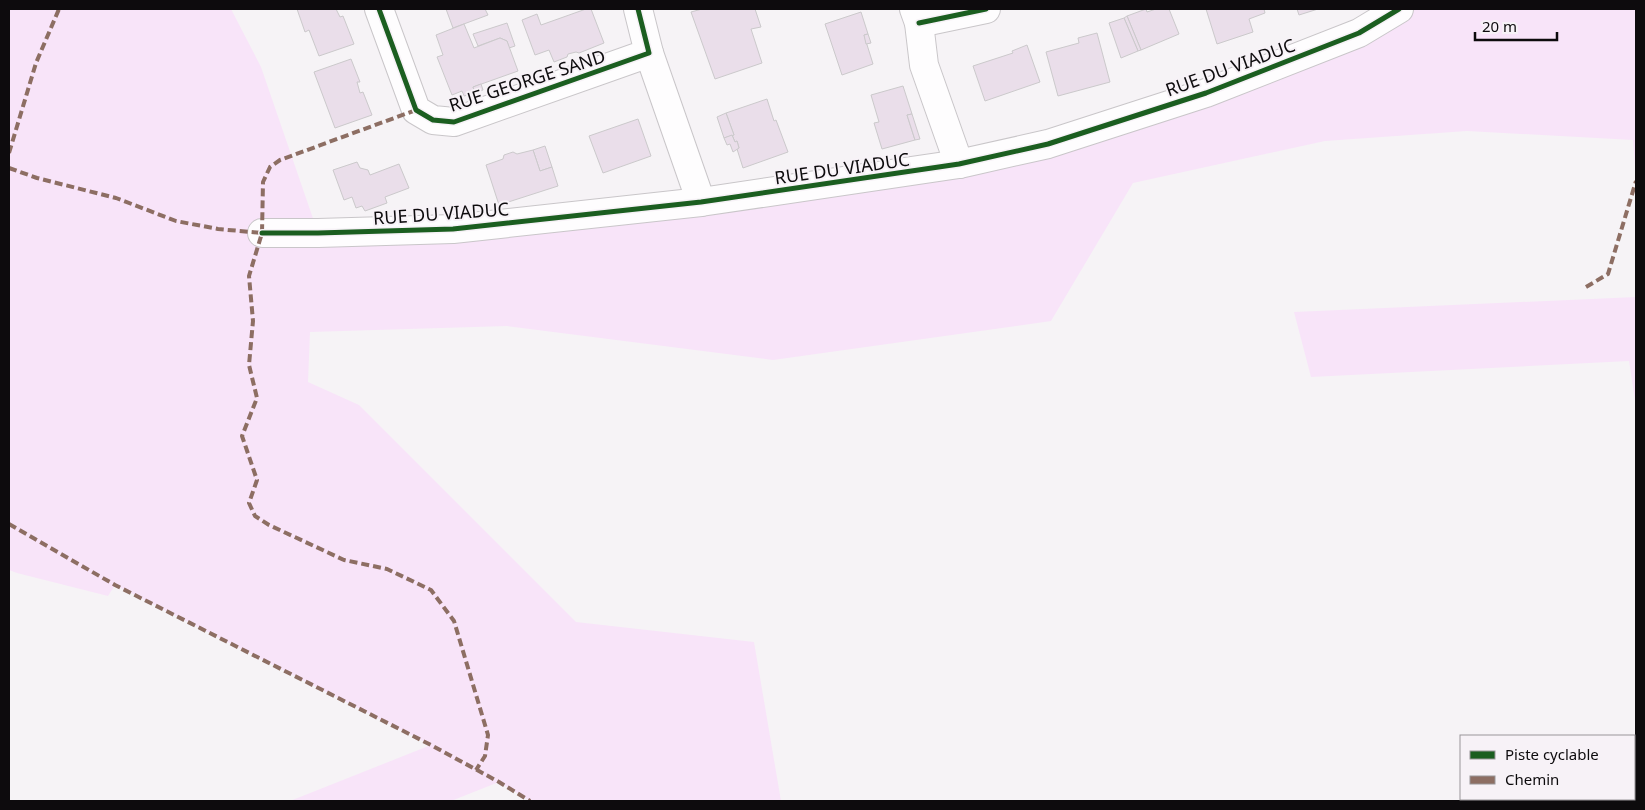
<svg xmlns="http://www.w3.org/2000/svg" width="1645" height="810" viewBox="0 0 1645 810" font-family="'Noto Sans',sans-serif">
<style>
.green{fill:#f8e4f9}
.building{fill:#eadeea;stroke:#cbc9cb}
.lines{fill:none;stroke-linecap:round;stroke-linejoin:round}
.street-casing{stroke:#c9c6c9;stroke-width:30}
.street{stroke:#fefdfe;stroke-width:28}
.quiet{stroke:#8d6e63;stroke-width:4;stroke-dasharray:8 4;stroke-linecap:butt}
.cycleway-casing{stroke:#f7f2f7;stroke-width:8}
.cycleway{stroke:#1b5e20;stroke-width:5}
.labels{text-anchor:middle;dominant-baseline:central;stroke-width:4;stroke-linejoin:round;paint-order:stroke}
.street-label{font-size:18px;fill:#0d0b0d;stroke:#f7f2f7}
</style>
<rect width="100%" height="100%" fill="#f6f3f6"/>
<g class="green">
<path d="M9,9H231L261,67L318,233L453,229L1048,144L1399,9H1636V179L1633,140L1467,131L1325,141L1133,183L1051,321L773,360L507,326L310,332L308,382L359,405L576,622L754,642L781,801H530L499,782L451,801H290L431,745L115,585L108,596L17,573L9,570Z"/>
<path d="M1636,297V407L1629,361L1311,377L1294,312Z"/>
</g>
<g class="building">
<path d="M297,9H336L340,17L343,16L354,44L319,56L309,30L305,32Z"/>
<path d="M446,9H485L488,15L453,28Z"/>
<path d="M586,9H591L604,43L579,53L576,52L568,54L567,57L554,62L549,50L535,55L522,20L537,14L541,25Z"/>
<path d="M702,9H755L761,27L751,29L762,63L715,79L691,12Z"/>
<path d="M1146,9L1147,12L1156,9H1169L1179,34L1141,50L1127,16Z"/>
<path d="M1206,9H1264L1265,13L1249,19L1253,32L1217,44Z"/>
<path d="M1297,9H1318L1299,15Z"/>
<path d="M861,12L868,34L864,35L873,64L842,75L825,24Z"/>
<path d="M1127,16L1141,50L1138,51L1124,18Z"/>
<path d="M1124,18L1138,51L1121,58L1109,23Z"/>
<path d="M507,23L515,46L509,48L507,41L500,38L478,46L473,34Z"/>
<path d="M464,24L474,48L500,38L507,41L518,71L473,87L475,93L464,96L462,91L452,95L437,57L443,55L436,35Z"/>
<path d="M1097,33L1110,82L1058,96L1046,52L1079,43L1078,38Z"/>
<path d="M868,34L871,43L866,44L864,35Z"/>
<path d="M1027,45L1040,82L985,101L973,66L1013,53L1012,51Z"/>
<path d="M351,59L360,82H357L360,93L363,92L372,115L335,128L314,72Z"/>
<path d="M481,84L483,90L475,93L473,87Z"/>
<path d="M903,86L912,114L907,115L915,140L882,149L874,123L879,122L871,95Z"/>
<path d="M767,99L774,121L776,120L788,152L743,168L737,149L739,148L737,141L735,142L732,135H734L726,113Z"/>
<path d="M726,113L734,135L724,138L717,117Z"/>
<path d="M912,114L920,139L915,140L907,115Z"/>
<path d="M638,119L651,156L603,173L589,136Z"/>
<path d="M732,135L735,142L737,141L739,148L733,152L730,144L727,145L724,138Z"/>
<path d="M545,146L552,167L540,171L533,150Z"/>
<path d="M533,150L540,171L552,167L558,186L499,205L486,165L503,159L504,155L513,152L517,154Z"/>
<path d="M357,162L360,168L368,170L370,175L399,164L409,188L385,197L387,203L365,211L362,206L356,208L352,197L344,200L333,170Z"/>
</g>
<g class="lines">
<defs>
<g id="street">
<path d="M379,9L416,110L433,120L454,122L649,53L638,9"/>
<path d="M914,9L919,23L924,65L959,164"/>
<path d="M919,23L986,9"/>
<path d="M649,53L701,202"/>
<path d="M262,233H318L453,229L701,202L959,164L1048,144L1206,93L1359,33L1399,9"/>
</g>
</defs>
<use href="#street" class="street-casing"/>
<use href="#street" class="street"/>
<g class="quiet">
<path d="M416,110L280,160L270,167L263,182L262,233L249,276L253,321L249,365L257,398L242,436L257,480L249,503L255,516L269,525L344,560L387,569L431,590L454,621L488,735L485,756L476,770"/>
<path d="M9,153L36,63L59,9"/>
<path d="M9,168L37,178L116,198L176,221L218,229L262,233"/>
<path d="M1586,287L1608,274L1636,181"/>
<path d="M9,524L115,585L431,745L499,782L530,801"/>
</g>
<defs>
<g id="cycleway">
<path d="M379,9L416,110L433,120L454,122L649,53L638,9"/>
<path d="M919,23L986,9"/>
<path d="M262,233H318L453,229L701,202L959,164L1048,144L1206,93L1359,33L1399,9"/>
</g>
</defs>
<use href="#cycleway" class="cycleway-casing"/>
<use href="#cycleway" class="cycleway"/>
</g>
<g class="labels">
<g class="street-label">
<text transform="translate(1230 67) rotate(-20)">RUE DU VIADUC</text>
<text transform="translate(527 80) rotate(-18)">RUE GEORGE SAND</text>
<text transform="translate(842 168) rotate(-8)">RUE DU VIADUC</text>
<text transform="translate(441 213) rotate(-4)">RUE DU VIADUC</text>
</g>
</g>
<rect width="1645" height="810" fill="none" stroke="#0d0b0d" stroke-width="20"/>
<rect x="1460" y="735" width="175" height="65" fill="#f7f2f7" stroke="#999699"/>
<rect x="1470" y="751" width="25" height="8" fill="#1b5e20" stroke="#999699"/>
<text x="1505" y="760" font-size="15" fill="#0d0b0d">Piste cyclable</text>
<rect x="1470" y="776" width="25" height="8" fill="#8d6e63" stroke="#999699"/>
<text x="1505" y="785" font-size="15" fill="#0d0b0d">Chemin</text>
<path d="M1475 32v8h82v-8" fill="none" stroke="#0d0b0d" stroke-width="2.5"/>
<text x="1482" y="32" font-size="15" fill="#0d0b0d" stroke="#f7f2f7" stroke-width="4" paint-order="stroke">20 m</text>
</svg>
